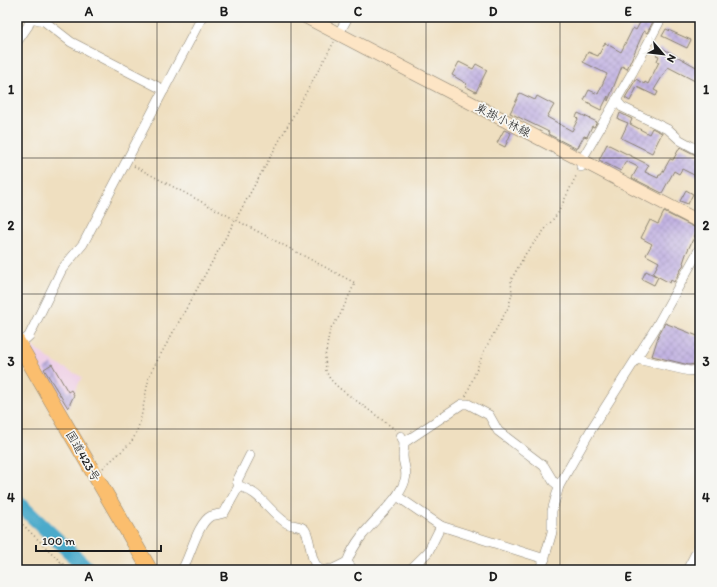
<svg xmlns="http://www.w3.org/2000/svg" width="717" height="587" viewBox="0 0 717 587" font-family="Itim,'Klee One',sans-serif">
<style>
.built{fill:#efd0e6}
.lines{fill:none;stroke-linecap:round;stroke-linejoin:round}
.river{stroke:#4baaca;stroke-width:15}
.building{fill:url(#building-cross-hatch)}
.minor-casing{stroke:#867e6e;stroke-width:10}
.secondary-casing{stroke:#867e6e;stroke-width:14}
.trunk-casing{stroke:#867e6e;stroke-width:16}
.path{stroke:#867e6e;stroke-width:1.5;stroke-dasharray:1 3;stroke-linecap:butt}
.minor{stroke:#fff;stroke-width:9}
.secondary{stroke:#fde5c5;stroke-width:13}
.trunk{stroke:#fbbe6e;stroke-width:15}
.grid{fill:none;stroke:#1c1c1c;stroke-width:1;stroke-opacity:0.55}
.labels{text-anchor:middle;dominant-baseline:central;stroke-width:3.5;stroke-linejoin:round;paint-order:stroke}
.street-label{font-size:12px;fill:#1c1c1c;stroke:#f6f6f2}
.neatline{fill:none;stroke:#1c1c1c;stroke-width:1.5}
.grid-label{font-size:13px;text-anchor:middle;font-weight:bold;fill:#1c1c1c}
</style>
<defs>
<pattern id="building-cross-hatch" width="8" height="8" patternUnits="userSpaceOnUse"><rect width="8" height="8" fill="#c2b3e2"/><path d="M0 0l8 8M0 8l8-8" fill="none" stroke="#a699c1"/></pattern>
</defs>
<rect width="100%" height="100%" fill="#f6f6f2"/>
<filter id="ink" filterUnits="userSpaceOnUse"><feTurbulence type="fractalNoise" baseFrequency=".025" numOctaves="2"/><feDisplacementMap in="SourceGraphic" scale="8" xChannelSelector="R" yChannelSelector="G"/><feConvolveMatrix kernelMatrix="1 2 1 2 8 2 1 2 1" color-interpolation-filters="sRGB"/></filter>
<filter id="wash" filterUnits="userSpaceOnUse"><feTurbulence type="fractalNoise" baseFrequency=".012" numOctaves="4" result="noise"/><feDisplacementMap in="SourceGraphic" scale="16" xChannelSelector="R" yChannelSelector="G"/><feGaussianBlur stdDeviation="0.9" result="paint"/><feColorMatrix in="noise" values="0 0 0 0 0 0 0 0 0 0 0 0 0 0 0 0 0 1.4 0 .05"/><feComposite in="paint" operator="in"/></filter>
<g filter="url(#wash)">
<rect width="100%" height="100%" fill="#efdfc0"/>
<path class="built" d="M32,346L55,363L82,377L65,411L29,348Z"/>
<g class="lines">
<path class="river" d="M17,502L89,570"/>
</g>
<g id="blocks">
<g class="building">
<path d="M643,17L654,20L647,33L644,31L627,69L622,66L608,101V96L601,110L591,105V104L584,100L589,90L598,94L607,74L583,62L588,52L598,56L605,43L621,52L633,28L636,30Z"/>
<path d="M666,29L691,40L687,48L662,36Z"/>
<path d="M660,47L700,69L695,81L668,67L654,90L658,92L656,96L637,87L630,101L625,98L636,79L644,84L645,82L648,84L659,62L657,61L659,56L656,55Z"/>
<path d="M459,62L473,69L476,64L487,70L476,92L465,86L467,84L452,75Z"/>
<path d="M520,93L535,100L537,96L554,105L547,117L572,131L578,119L576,117L578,113L597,122L594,127L592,126L587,137L584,136L577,149L548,134L549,132L510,113Z"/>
<path d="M620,113L632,119L630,124L649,134L652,128L662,133L652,153L621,138L628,123L618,119Z"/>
<path d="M504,130L511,133L505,147L497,143Z"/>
<path d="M607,144L649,165L645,172L658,178L659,175H661L670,159L673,160L680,147L700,157V178L682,169L679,174L674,171L662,193L632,178L638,167L626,161L621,171L599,160Z"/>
<path d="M686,190L693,194L688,204L680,201Z"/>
<path d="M664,212L700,230V235L696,233L686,254L683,263L684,264L674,282L671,280L670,283L653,274L659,262L646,255L652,244L641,238L650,220L658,224Z"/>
<path d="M646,271L658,277L654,285L642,279Z"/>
<path d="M665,323L700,337V357L697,356L695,364L689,365L652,356L659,334Z"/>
<path d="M52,364L68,392L71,390L74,395L68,408L44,369Z"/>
</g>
</g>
</g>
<g filter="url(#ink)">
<use href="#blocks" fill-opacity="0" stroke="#867e6e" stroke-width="1"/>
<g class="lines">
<defs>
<g id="minor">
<path d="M31,18L44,21L71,42L164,90"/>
<path d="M338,35L348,17"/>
<path d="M17,42L28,26L31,17"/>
<path d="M616,100L622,107L669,130L680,140L700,151"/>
<path d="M581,167V161L632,73L662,17"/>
<path d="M19,345L29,336L62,269L83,244L202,17"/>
<path d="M637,359L689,371L700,370"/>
<path d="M405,442L462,404H468L489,415L498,431L544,466L553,481L559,486"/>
<path d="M239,486C260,492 268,510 285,522C291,527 300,524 305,530C312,541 309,563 321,570"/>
<path d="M397,496L441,526L545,559"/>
<path d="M182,570C190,557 198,522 211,516C215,515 220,514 224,513L239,486L237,481L250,455"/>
<path d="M325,570L333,569L347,562"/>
<path d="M353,570L347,562C355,540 371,525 387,508C394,500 402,491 405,480C408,471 403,465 403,456C403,447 406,444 401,436"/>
<path d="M410,570L428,552L441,526"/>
<path d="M541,570L552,532V511L559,486L592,428L655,329L700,248"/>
<path d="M687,570L700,545"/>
</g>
<path id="secondary" d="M306,17L700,222"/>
<path id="trunk" d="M17,341L150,570"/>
</defs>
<use href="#minor" class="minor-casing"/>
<use href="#secondary" class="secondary-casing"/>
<use href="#trunk" class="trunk-casing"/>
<g class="path">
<path d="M134,166L355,283L339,317L330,329L325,357L326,371L330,379L339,388L396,430"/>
<path d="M466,396L484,351L508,308L512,294L511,280L526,253L558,213L577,174"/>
<path d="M103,468C112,459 123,451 131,442C143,426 144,392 151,372L334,42"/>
<path d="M17,519L69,570"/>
<path d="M56,570L61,563"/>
</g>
<use href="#minor" class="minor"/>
<use href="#secondary" class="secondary"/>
<use href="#trunk" class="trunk"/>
</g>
</g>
<path class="grid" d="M157,17V570M291,17V570M426,17V570M560,17V570M17,158H700M17,294H700M17,429H700"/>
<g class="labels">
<g class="street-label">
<text transform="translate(503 120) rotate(27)">東掛小林線</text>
<text transform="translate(83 456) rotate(60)">国道423号</text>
</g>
</g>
<rect width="717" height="587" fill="none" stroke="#f6f6f2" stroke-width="44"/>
<g transform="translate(663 54) rotate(118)" stroke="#f6f6f2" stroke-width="3" paint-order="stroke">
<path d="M0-3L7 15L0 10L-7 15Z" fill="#1c1c1c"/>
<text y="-6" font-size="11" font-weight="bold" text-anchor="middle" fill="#1c1c1c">N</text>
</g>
<path d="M36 545v6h125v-6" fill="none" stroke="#1c1c1c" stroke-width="2"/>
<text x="42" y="545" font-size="12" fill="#1c1c1c" stroke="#f6f6f2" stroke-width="3" paint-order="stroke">100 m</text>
<rect x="22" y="22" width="673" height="543" class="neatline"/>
<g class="grid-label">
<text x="89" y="16">A</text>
<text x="224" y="16">B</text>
<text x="358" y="16">C</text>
<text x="493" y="16">D</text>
<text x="628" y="16">E</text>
<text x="11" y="94">1</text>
<text x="706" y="94">1</text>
<text x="11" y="230">2</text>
<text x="706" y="230">2</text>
<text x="11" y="366">3</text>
<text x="706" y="366">3</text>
<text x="11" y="502">4</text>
<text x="706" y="502">4</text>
<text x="89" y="581">A</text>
<text x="224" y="581">B</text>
<text x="358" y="581">C</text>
<text x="493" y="581">D</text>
<text x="628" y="581">E</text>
</g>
</svg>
